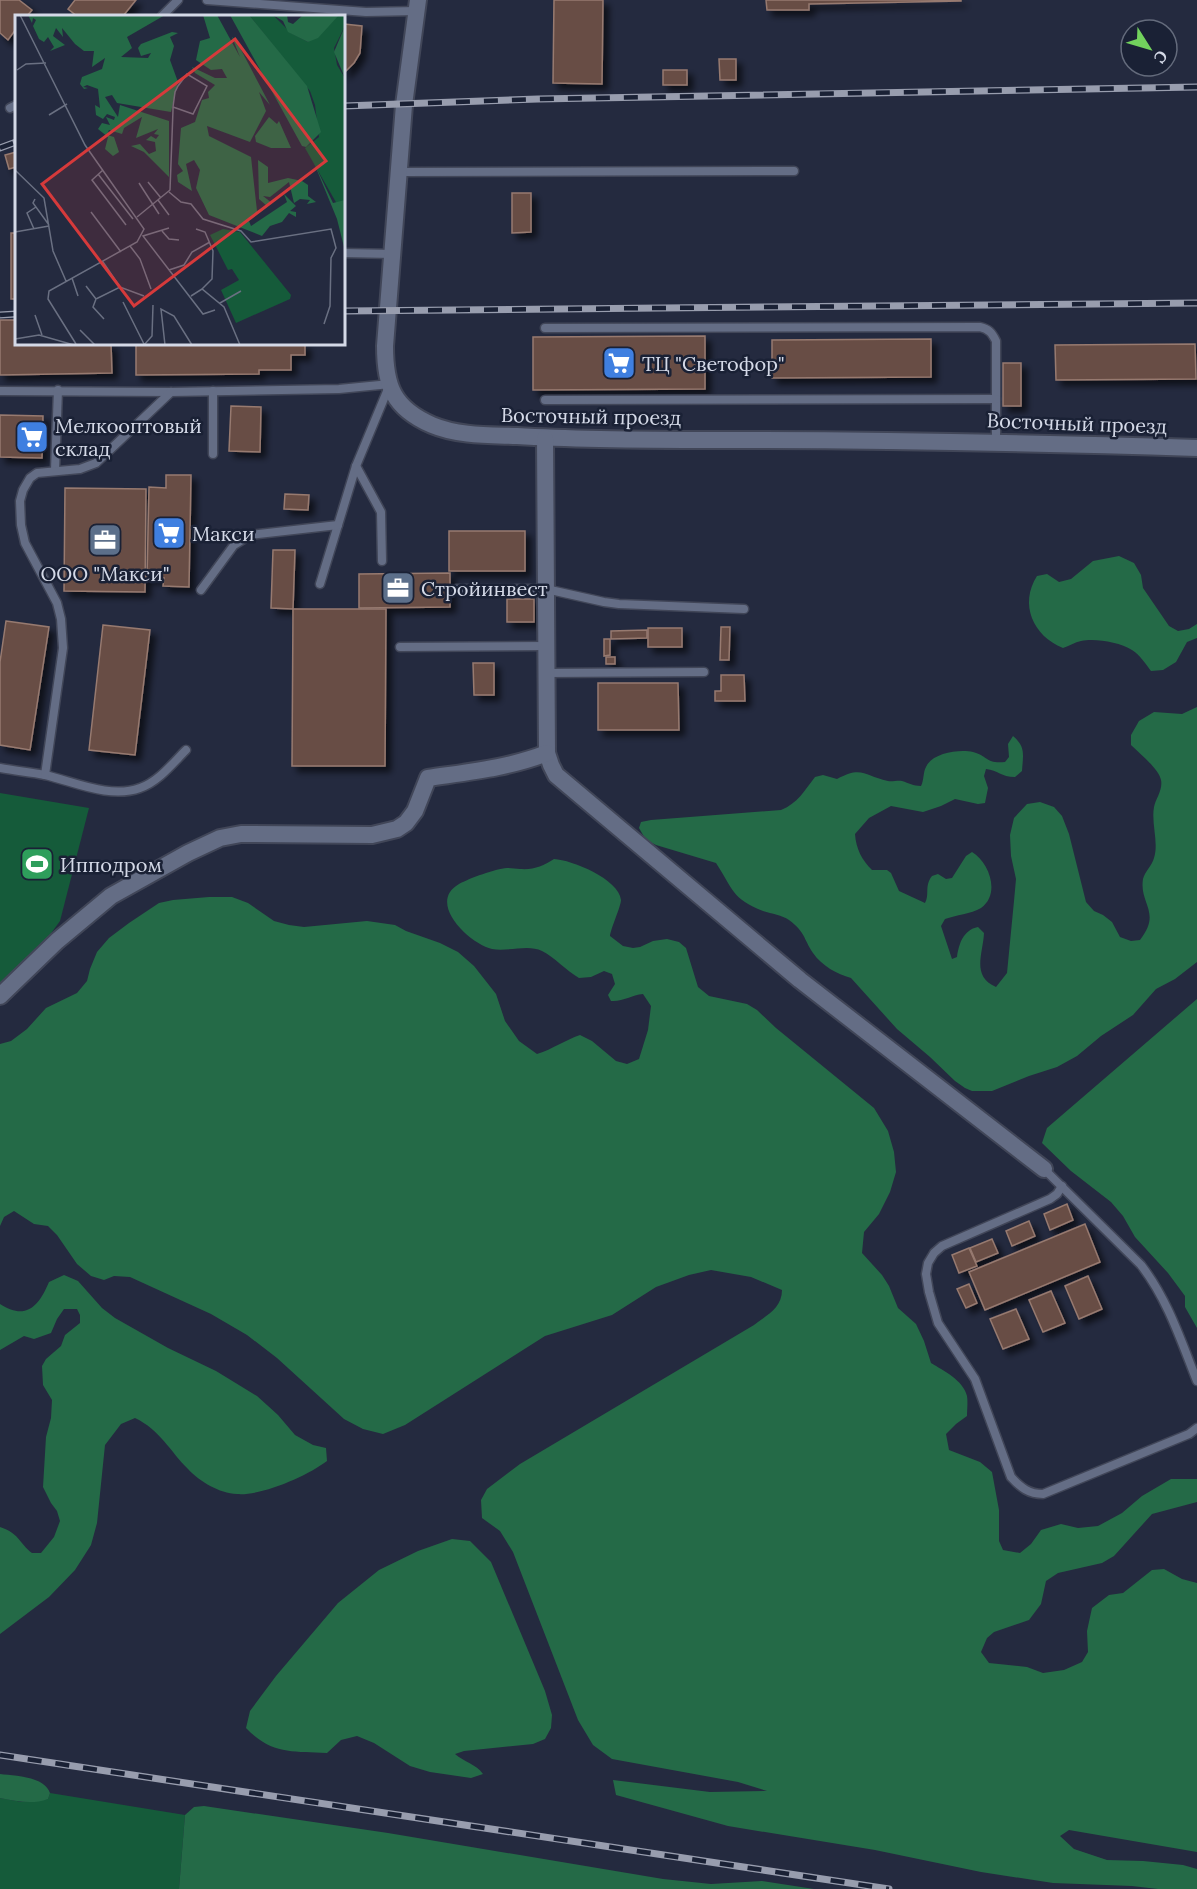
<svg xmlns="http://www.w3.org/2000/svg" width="1197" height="1889" viewBox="0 0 1197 1889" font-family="Lora,serif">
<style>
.green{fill:#155b3a}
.forest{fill:#246a47}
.building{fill:#684d44;stroke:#977a70;stroke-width:1.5;filter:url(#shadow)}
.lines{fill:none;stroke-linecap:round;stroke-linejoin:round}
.lane-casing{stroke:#414658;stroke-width:11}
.street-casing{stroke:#414658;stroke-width:20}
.lane{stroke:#646d85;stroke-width:8}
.street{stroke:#646d85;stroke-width:16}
.rail-casing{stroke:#989dae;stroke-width:7}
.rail{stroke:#1a2135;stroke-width:4.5;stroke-dasharray:14;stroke-linecap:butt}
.labels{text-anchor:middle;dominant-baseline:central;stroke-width:5;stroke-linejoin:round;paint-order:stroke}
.poi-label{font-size:20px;fill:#d4d9e7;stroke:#1a2135;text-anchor:start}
.street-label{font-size:20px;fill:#d4d9e7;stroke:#1a2135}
.inset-road{fill:none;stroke:#6a7082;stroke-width:1.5}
.view{fill:#d63a3b;fill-opacity:0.15;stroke:#d63a3b;stroke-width:3}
.inset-edge{fill:none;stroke:#d4d9e7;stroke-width:3}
</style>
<defs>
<filter id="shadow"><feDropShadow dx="5.5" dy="5.5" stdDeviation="3" flood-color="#0009"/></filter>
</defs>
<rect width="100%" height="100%" fill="#242a3f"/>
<g class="green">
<path d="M0,793L89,808L60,921L33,958L0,986Z"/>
<path d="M50,1793L185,1815L179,1889H0V1798L22,1802L48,1799Z"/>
</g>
<g class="forest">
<path d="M1119,556L1134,563L1141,575L1143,588L1169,626L1178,631L1189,629L1197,624V638L1187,642L1176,662L1163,670L1151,671C1145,663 1140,655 1132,650C1119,642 1095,638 1081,641C1075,642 1069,646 1063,648C1033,636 1019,604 1037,576L1047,574L1059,582L1071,579L1093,561Z"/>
<path d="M1197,707V962L1175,979L1156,989L1133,1015L1101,1036L1077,1056L1057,1067L1029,1076L992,1091H972L965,1088L955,1081L930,1057L897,1029L851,978C837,974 822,966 813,953C803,938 806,933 789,920C782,915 772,914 763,911C732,899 733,889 716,863L656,845L646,840L639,828L641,822L651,820L781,810C798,803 804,791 815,777L823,775L837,779C862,765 865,776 888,781C892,782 898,780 902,781C909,783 913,786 921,786C924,780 923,772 926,767C932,753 959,749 973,752C988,756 986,764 1005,762L1009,757L1008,744L1013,736C1026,747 1023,755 1022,771L1015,777C1001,777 998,770 986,769L984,776L988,788L985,803L978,804L955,799L941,806L923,812L891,806L869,818L855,834C856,849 862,860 872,870H887L891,873L899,891L925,903C930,894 924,886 932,876L938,874L946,879L952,878L966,856L972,852C989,862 1001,894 981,908C971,914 956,915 945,919L941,926L952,959L957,957C959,944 963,930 978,927L984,933C983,954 971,976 996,987L1007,973L1014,901L1016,879L1011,856L1010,835L1014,818L1027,804L1040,802L1054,807L1062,816L1069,834L1086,902L1094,911L1103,915L1112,922L1120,937L1131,941L1140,940C1162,912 1139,904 1143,879C1145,871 1152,866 1154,858C1159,842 1151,824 1154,807C1156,798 1163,790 1161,780C1159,769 1139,753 1131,745V735L1139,721L1154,712L1182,714Z"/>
<path d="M554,859C572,860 619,879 621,900C621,906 611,928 610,936L623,946L633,948L640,947L653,941L667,939L679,942L686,948L698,987L709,996L747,1004L757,1010L776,1028L874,1108L888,1131L894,1152L896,1172L890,1192L879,1214L864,1232L862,1253L882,1275L889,1286L898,1308L916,1324L924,1341L931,1363C944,1371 963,1380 967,1396C968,1402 967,1410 967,1416L956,1424L946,1434L949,1450L980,1462L992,1472L999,1510V1541L1003,1550L1020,1553L1031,1544L1041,1530L1061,1524L1078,1528L1098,1526L1122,1513L1142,1496L1171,1479H1197V1502L1152,1514L1114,1556L1102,1563L1058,1573L1046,1581L1041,1604L1029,1620L994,1632L987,1638L981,1652L989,1663L1027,1667L1043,1673L1064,1670L1082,1662L1088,1652L1087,1631L1092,1608L1109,1595L1123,1593L1152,1570L1164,1569L1182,1579L1197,1583V1852L1069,1830L1060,1836L1074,1849L1107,1860L1143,1861L1183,1865L1197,1869V1889H1158L1132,1886L1053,1883L981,1872L875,1850L728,1826L616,1795L613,1780L710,1792L767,1791L738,1782L612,1759L593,1745L578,1720L513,1552L500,1531L482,1518L481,1500L487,1489L520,1464L754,1325C767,1315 782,1308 782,1290L751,1277L711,1270L689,1275L656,1287L612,1315L545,1336L405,1425L383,1434L363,1429L344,1419L277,1358L247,1335L211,1314L130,1277L114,1276L104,1280L91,1276L77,1264L57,1235L48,1226L34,1224L14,1211L4,1217L0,1226V1044L11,1041L27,1029L46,1008L77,993L87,981L90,969L97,952L109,938L129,923L159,903L173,900L209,897H232L248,903L274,921L289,925L304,927L367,921L395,925L406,931L440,943L458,952L474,966L496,994L505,1021L519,1041L537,1054C553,1049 565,1040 580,1035L592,1041L616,1061L627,1064L639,1059L648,1030L651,1006L643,994C631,995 623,1002 611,1001L608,995L615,984L612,974L604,971L591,977L579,978C567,971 554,957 542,951C528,944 508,952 492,949C470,944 426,903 459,884C470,878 495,869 507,868C511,868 516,869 520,869C534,870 543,866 554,859Z"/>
<path d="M1197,999V1328L1185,1307V1296L1168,1273L1135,1237L1123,1216L1111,1202L1071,1171L1042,1143L1047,1128Z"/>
<path d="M64,1275L78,1281L102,1308L115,1318L168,1348L216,1371L257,1396L278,1415L295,1435L313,1445L326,1448L327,1461C307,1476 262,1496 237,1494C219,1493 200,1482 188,1469C170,1451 160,1430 135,1418L121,1424L105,1445L97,1523L91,1545L75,1570L49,1597L0,1634V1527C19,1533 19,1543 32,1553H41L54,1537L60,1521L57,1511L51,1503L43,1487L46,1437L51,1418L52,1400L43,1385L42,1366L46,1359L61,1346L65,1335L80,1323V1315L77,1309H64L57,1319L51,1333L34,1339L24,1336L0,1350V1304C26,1321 39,1306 49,1282Z"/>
<path d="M452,1539L470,1541L491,1562L545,1691L552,1715L551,1728L545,1739L533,1744L464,1751L455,1754C464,1762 476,1764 483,1774L471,1778L430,1772L410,1766L374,1743L357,1736L341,1740L327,1753C292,1751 272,1755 246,1728L250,1711L276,1676L338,1603L379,1570L418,1551Z"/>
<path d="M0,1774C15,1776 44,1776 50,1793L48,1799C32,1805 16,1801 0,1798Z"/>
<path d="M204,1806L388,1833L663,1879L711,1884L762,1881L814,1889H179L185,1815L194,1807Z"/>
</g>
<g class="building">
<path d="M0,0H19L32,10L27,16H16V29L8,40L0,33Z"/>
<path d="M75,0H136L123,16H77L68,9Z"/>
<path d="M554,0H603L602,84L553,83Z"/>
<path d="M766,0H961V1L809,4V10H767Z"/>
<path d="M344,24L362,26L360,53L354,63L344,73Z"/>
<path d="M719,59H736V80H720Z"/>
<rect x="663" y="70" width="24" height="15"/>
<path d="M16,152V167L9,169L5,155Z"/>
<path d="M512,193H531V232L512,233Z"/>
<rect x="11" y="233" width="5" height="66"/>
<path d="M0,320H16V344H111L112,373L0,375Z"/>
<path d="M705,336V389L533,390V337Z"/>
<path d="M931,339V377L772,378V340Z"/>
<path d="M136,344H305V355H291V370H259V374L136,375Z"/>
<path d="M1195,344L1196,379L1056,380L1055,345Z"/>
<rect x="1003" y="363" width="18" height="43"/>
<path d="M231,406L261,407L260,452L229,451Z"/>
<path d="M0,415L43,416L42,458L0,457Z"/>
<path d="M166,475H191L189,587L163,586L164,578H147L149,487L166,488Z"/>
<path d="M65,488L146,489L145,592L64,591Z"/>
<path d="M285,494L309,495L308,510L284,509Z"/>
<rect x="449" y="531" width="76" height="40"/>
<path d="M273,550H295L293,609L271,608Z"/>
<path d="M450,573V607L359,608V574Z"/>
<rect x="507" y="599" width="27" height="23"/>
<path d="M293,609H386L385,766H292Z"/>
<path d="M6,621L49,627L30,750L0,745V662Z"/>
<path d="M103,625L150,630L135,755L89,750Z"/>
<path d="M721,627H730L729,660H720Z"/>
<rect x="648" y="628" width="34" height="19"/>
<path d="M647,630V638L611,639V631Z"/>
<path d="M604,639H610V655L604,656Z"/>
<rect x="606" y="657" width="9" height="7"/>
<path d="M473,663H494V695H474Z"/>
<path d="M721,675H744L745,701H715V691H721Z"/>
<path d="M598,683H678L679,730H598Z"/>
<path d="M1067,1204L1073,1220L1050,1230L1044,1214Z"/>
<path d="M1029,1221L1035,1236L1012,1246L1006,1231Z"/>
<path d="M1085,1224L1100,1262L985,1310L969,1272Z"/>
<path d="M992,1239L998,1253L976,1262L970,1248Z"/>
<path d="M969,1248L977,1266L959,1273L952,1255Z"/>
<path d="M1088,1276L1102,1309L1079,1319L1065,1286Z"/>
<path d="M969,1284L977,1303L966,1308L957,1289Z"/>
<path d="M1051,1291L1065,1323L1043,1332L1029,1300Z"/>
<path d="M1016,1309L1029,1339L1003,1349L990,1319Z"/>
</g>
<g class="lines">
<defs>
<g id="lane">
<path d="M207,0L366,12L416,11"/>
<path d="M162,16L178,0"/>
<path d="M10,108L16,105"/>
<path d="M399,172L794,171"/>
<path d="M344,253L393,254"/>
<path d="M545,328L980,327C989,329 992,333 996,341V442"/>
<path d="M0,391L171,392L339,389L390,384L356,466L320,584"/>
<path d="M545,400L996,399"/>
<path d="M213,454V391"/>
<path d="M356,466L381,512L382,561"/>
<path d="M55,470L58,390"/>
<path d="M456,589H546L604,602L619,604L744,609"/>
<path d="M201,590L234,545L250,535L338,525"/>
<path d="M400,647L546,646"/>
<path d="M546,673L704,672"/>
<path d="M0,768C15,771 30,772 45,775C75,782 110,799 140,788C158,782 172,764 186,750"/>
<path d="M45,775L63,648L61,619L57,603L25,543L21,525L20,501L23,490L30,478L37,473L80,469L96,463L171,392"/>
<path d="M1044,1169L1141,1265C1168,1300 1181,1341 1197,1381"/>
<path d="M1062,1186L1057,1194L1050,1199L942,1246L934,1253L928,1263L926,1274L929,1292L938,1323L975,1379L1011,1477C1021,1488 1029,1494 1043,1494L1189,1434L1197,1428"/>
</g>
<g id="street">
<path d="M418,0L404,105L385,346C385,386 393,408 432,425C458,436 489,435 517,436C583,440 650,440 716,440C877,440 1037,443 1197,448"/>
<path d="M545,438L547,753L551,765L556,775L800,980L1044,1169"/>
<path d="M0,996L57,941L111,896L188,853L220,838L241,834L372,835L397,829L406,823L415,811L428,778C468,772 509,768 547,753"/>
</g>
</defs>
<use href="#lane" class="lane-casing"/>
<use href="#street" class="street-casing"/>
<use href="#lane" class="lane"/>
<use href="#street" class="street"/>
<defs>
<g id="rail">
<path d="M344,106L538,99L1197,87"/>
<path d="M0,148L16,142"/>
<path d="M344,311L1197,303"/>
<path d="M0,315L16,314"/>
<path d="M0,1755L889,1889"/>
</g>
</defs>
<use href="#rail" class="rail-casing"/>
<use href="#rail" class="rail"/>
</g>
<defs>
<symbol id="supermarket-square" viewBox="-11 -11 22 22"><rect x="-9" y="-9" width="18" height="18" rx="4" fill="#3f7fe0" stroke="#1a2135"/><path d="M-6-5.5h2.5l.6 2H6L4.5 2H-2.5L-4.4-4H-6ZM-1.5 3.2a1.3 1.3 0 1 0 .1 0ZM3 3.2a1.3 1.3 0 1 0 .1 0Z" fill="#fff"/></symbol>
<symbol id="office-square" viewBox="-11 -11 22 22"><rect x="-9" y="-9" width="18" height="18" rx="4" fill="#5c6f8a" stroke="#1a2135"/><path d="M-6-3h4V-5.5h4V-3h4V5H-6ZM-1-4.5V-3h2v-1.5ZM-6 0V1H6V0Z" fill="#fff"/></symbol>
<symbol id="stadium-square" viewBox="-11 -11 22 22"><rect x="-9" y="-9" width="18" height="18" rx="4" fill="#2e9e5b" stroke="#1a2135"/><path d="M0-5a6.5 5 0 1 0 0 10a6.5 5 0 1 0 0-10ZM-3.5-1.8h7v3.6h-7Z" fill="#fff"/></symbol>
</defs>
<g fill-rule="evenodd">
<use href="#supermarket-square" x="600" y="344" width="38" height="38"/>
<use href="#supermarket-square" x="13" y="418" width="38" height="38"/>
<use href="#supermarket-square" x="150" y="514" width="38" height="38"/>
<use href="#office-square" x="86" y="521" width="38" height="38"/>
<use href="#office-square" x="379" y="569" width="38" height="38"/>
<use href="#stadium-square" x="18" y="845" width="38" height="38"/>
</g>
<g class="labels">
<g class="poi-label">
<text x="642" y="363">ТЦ "Светофор"</text>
<text x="55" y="425">Мелкооптовый<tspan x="55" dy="23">склад</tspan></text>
<text x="192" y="533">Макси</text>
<text x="105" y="573" text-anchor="middle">ООО "Макси"</text>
<text x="421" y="588">Стройинвест</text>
<text x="60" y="864">Ипподром</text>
</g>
<g class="street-label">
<text transform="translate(591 416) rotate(1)">Восточный проезд</text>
<text transform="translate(1077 423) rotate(2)">Восточный проезд</text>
</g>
</g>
<g transform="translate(15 15)">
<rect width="330" height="330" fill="#242a3f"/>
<path d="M234,0H258L276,18L293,27L324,0H330V11L319,33L322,50L330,63V185L322,189L290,133L304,122L300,90L295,76ZM208,214L225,217L276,280L275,284L221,308L206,275L224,265L217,254L213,255L195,220Z" fill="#155b3a"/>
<path d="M13,0H150L112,22L117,33L106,42L133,43L136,38L126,41L123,33L126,29L157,17L163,18L155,22L159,31L155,45L163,67L156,97L102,88L97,80L90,82L103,102L105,90L154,106V162L129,137L116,131L125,129L134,139L141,136L140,127L131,125L136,121L141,124L144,120L139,119L143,114L121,123L127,102L109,113L107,119L94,115L92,120L99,122L104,137L98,141L90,134L93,122L83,114L87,108L95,110L91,102L99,105L100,102L92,99L88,104L81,100L80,90L85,93L83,74L72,70L68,72L73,73L69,74L65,69L67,62L87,54L90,43L77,52L79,36H69L60,29L47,13L48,22L41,13L38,21L50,30L35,36L39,32L33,22L29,27L24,24L18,11L21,5L18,3L17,8ZM188,0H202L225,42L217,22L221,25L255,90L244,77L251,96L235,127L192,111L194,121L236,142L242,196L252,191L244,184L243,145L253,152V168L273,163L287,166L293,170V181L301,187L292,189L295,185L285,184L279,188L274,167L255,182L248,181L257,188L234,206L236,211L272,187L269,179L281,191L275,196L281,197V202L274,198L267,207L255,211L247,221L194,200L181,173L185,155L179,145L171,149L177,176L163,167L162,160L168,156L163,149L166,113L180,107L187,85L194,83L193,77L200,70L180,58L177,52L200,63H212L207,54L196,55L181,45L185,26L195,23ZM215,0H234L292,71L306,117L291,132L287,131ZM258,0H272L273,7L278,9L288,0H324L303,23L293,27L273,17L268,6ZM330,11V63L319,37ZM254,102L262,109L264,106L276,133H256L241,127L240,121ZM299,148L318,188L330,185V236L322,204Z" fill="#246a47"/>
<path class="inset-road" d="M5,0L70,130L129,214L122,227L34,276L33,284L61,329M2,55L11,49L31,48M34,100L52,89M0,155L29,183L38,236L51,266M88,155L77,165L111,210M83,159L118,204M133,167L146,183M124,168L144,199M154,177L166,187L176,189L188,204L226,216L236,227L316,214L321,233L316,243L315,291L309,309M20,184L18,188L34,210M143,185L154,200M76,197L106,237M122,202L155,175L158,95V92L160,77L163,71L172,59L192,71L178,99L158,92M154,213L128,221L188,299L200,295M19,214L12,198L21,192M181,214L190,217L198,236L197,264L187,274M147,216L154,224L164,225M0,217L34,211M115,231L125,244L136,274M88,247L105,272M154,255L169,250L177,237L195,227M57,263L63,281M71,271L81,284L105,272L129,281M176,281L187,274L209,292L225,330M81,284L78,292L89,304M108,287L129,329M205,288L226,276M20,300L27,320M65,315L80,330M0,324L24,320L59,330M129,330L137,321L138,290M150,330L146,294L159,301L177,330"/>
<path class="view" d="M220,24L311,146L119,291L27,169Z"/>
<rect width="330" height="330" class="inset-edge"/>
</g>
<g transform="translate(1149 48) rotate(127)"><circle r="28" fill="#1a2135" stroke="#646b7c" stroke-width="1.5"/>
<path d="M0-4.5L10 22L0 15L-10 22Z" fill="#72d25d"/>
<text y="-9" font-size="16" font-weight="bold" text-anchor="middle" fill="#d4d9e7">С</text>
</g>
</svg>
